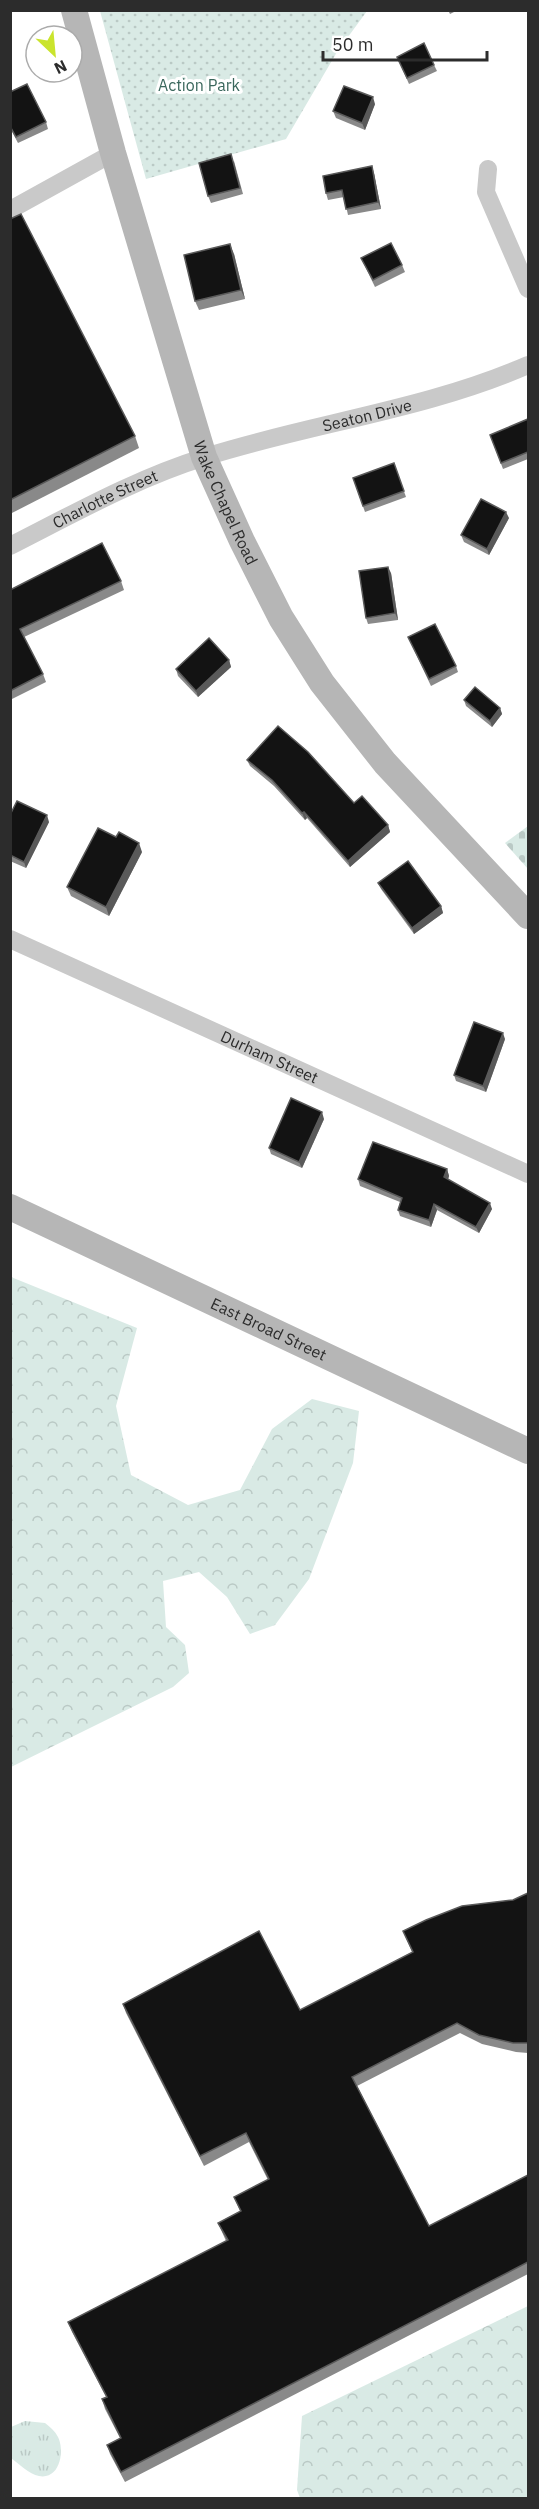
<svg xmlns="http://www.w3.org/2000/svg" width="539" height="2509" viewBox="0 0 539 2509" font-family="'IBM Plex Sans',sans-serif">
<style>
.grass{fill:url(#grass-tufts)}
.forest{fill:url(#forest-crowns)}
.cemetery{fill:url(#cemetery-stones)}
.park{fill:url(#park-dots)}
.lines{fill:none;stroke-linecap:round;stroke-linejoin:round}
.street{stroke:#c9c9c9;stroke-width:18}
.secondary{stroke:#b6b6b6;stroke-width:26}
.wall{fill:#898989}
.shaded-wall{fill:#5a5a5a}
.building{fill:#131313;stroke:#5a5a5a;stroke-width:1.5}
.labels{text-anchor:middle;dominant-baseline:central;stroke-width:6;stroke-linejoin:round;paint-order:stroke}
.park-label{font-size:16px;fill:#3a675c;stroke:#fff}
.street-label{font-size:16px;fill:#2c2c2c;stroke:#fff}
</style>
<defs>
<pattern id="grass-tufts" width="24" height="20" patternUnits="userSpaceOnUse" patternTransform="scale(1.5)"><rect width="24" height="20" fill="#d9eae5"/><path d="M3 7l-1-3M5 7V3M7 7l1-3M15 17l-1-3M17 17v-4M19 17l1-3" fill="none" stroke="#bac9c5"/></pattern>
<pattern id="forest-crowns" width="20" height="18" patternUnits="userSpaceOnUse" patternTransform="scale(1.5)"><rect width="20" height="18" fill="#d9eae5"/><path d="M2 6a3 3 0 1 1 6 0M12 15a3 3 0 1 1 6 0" fill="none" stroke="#bac9c5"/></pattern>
<pattern id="cemetery-stones" width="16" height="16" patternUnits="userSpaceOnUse" patternTransform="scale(1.5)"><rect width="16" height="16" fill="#d9eae5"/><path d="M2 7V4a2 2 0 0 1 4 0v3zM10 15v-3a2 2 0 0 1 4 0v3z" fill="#bac9c5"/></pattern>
<pattern id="park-dots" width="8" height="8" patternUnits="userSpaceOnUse" patternTransform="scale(1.5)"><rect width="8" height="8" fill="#d9eae5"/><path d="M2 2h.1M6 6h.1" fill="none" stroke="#bac9c5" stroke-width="1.8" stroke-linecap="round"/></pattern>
</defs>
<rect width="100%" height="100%" fill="#fff"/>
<path class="grass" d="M25,2421L45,2423C50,2427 55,2431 58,2437C65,2451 60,2480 39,2476C29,2474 19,2464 11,2458V2427Z"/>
<g class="forest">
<path d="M11,1277L137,1328L116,1406L131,1475L188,1505L240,1490L272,1429L312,1399L359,1411L353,1463L309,1579L275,1625L250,1634L227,1597L199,1572L163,1581L166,1627L185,1645L189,1673L173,1687L11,1767Z"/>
<path d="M528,2306V2498H300L297,2490L302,2416Z"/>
</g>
<path class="cemetery" d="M528,826V869L505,843Z"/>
<path class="park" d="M100,11H367L337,52L286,139L146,179Z"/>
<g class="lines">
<g class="street">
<path d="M488,169L486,192L528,289"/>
<path d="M10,210L113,153"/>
<path id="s1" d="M10,546C73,514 137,478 205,457C312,423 425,410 528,365"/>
<path id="s2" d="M10,939L528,1174"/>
</g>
<g class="secondary">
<path id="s3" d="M74,10L113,153L204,457L242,541L281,618L322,683L385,763L528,916"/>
<path id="s4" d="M10,1207L528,1451"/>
</g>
</g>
<g class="wall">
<path d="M448,10H458L450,14Z"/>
<path d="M397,57L434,65L437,71L409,84Z"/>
<path d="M10,92L46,122L48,129L18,143L10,128Z"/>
<path d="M375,104L365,130L336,118L333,111Z"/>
<path d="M234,161L243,194L211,203L208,196Z"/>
<path d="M374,173L381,209L348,215L344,197L328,200L326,193Z"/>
<path d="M10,219L135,436L139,448L10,514Z"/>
<path d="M234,254L245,299L199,310L195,301Z"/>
<path d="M361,258L402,265L405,272L375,287Z"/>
<path d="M528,419V459L503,469L490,435Z"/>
<path d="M394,463L406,497L365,512L353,478Z"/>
<path d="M509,518L489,555L464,542L461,535Z"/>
<path d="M391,573L398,620L368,624L366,618Z"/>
<path d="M121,581L124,590L24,637L43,674L46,682L10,700V590Z"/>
<path d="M408,637L456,666L458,672L431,686Z"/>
<path d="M229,660L231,667L198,697L178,676L176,669Z"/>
<path d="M464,700L500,708L502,714L492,727L466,706Z"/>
<path d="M247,760L354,803L388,825L390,832L350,867L307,818L305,820L274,786L250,766Z"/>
<path d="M10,815L49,822L26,868L10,861Z"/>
<path d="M142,852L109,916L71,896L67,887Z"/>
<path d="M378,883L441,906L443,913L414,934L381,889Z"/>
<path d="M505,1039L486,1092L456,1081L454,1075Z"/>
<path d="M324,1119L302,1168L271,1154L269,1148Z"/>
<path d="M447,1169L449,1176L448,1180L492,1209L479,1233L437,1210L431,1227L400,1216L398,1210L400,1202L360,1186L358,1179Z"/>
<path d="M528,1893V2053L516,2052L482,2044L460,2033L357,2086L429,2226L528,2175V2274L125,2482L110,2454L107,2445L120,2438L105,2409L102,2399L106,2397L72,2332L68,2322L226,2241L218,2223L240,2211L234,2197L268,2180L249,2142L204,2166L126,2013L123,2004L300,2010L412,1952L403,1931L513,1900Z"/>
</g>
<g class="shaded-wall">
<path d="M373,97L375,104L365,130L362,123Z"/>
<path d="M372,166L374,173L381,209L378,202Z"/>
<path d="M230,244L234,254L245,299L241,290Z"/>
<path d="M506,512L509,518L489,555L487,549Z"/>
<path d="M388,567L391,573L398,620L395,613Z"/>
<path d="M229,660L231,667L198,697L196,691Z"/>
<path d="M500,708L502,714L492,727L490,721Z"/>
<path d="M304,812L307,818L305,820L302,813Z"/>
<path d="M47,815L49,822L26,868L24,862Z"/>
<path d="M388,825L390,832L350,867L348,861Z"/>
<path d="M139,843L142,852L109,916L106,907Z"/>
<path d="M441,906L443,913L414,934L412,928Z"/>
<path d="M503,1033L505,1039L486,1092L483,1086Z"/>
<path d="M322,1112L324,1119L302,1168L299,1162Z"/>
<path d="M447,1169L449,1176L446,1184L444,1177Z"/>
<path d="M490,1203L492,1209L479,1233L476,1227Z"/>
<path d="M434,1204L437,1210L431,1227L429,1220Z"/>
</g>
<g class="building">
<path d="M424,43L434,65L407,78L397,57Z"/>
<path d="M27,84L46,122L16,137L10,126V92Z"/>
<path d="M344,86L373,97L362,123L333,111Z"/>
<path d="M231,154L240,188L208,196L199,163Z"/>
<path d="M372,166L378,202L346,209L342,190L326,193L323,176Z"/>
<path d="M21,214L135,436L10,500V219Z"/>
<path d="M391,243L402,265L373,280L361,258Z"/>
<path d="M230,244L241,290L195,301L184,255Z"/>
<path d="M528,419V452L501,463L490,435Z"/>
<path d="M394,463L404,491L363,506L353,478Z"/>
<path d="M481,499L506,512L487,549L461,535Z"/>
<path d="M102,543L121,581L20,629L43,674L10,691V590Z"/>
<path d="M388,567L395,613L366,618L359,571Z"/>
<path d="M435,624L456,666L429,679L408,637Z"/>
<path d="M209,638L229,660L196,691L176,669Z"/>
<path d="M475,687L500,708L490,721L464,700Z"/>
<path d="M278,726L308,752L354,803L362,796L388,825L348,861L304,812L302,813L272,780L247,760Z"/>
<path d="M17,801L47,815L24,862L10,855V815Z"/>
<path d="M98,828L116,837L119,832L139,843L106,907L67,887Z"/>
<path d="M408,861L441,906L412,928L378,883Z"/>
<path d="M474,1022L503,1033L483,1086L454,1075Z"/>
<path d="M291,1098L322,1112L299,1162L269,1148Z"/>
<path d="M373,1142L447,1169L444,1177L490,1203L476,1227L434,1204L429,1220L398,1210L402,1198L358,1179Z"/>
<path d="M528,1893V2043H513L479,2035L457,2023L352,2077L429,2226L528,2175V2262L121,2472L107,2445L121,2438L102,2399L107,2397L68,2322L228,2240L218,2223L241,2211L234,2197L269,2179L246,2133L200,2156L123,2004L259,1931L300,2010L413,1952L403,1931L426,1920L462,1906L513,1900Z"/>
</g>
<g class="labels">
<g class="park-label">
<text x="199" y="85">Action Park</text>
</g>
<g class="street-label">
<text stroke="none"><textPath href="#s1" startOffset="382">Seaton Drive</textPath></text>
<text stroke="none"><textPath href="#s1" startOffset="106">Charlotte Street</textPath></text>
<text stroke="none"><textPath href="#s3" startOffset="516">Wake Chapel Road</textPath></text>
<text stroke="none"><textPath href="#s2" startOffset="285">Durham Street</textPath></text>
<text stroke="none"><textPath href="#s4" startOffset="286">East Broad Street</textPath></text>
</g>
</g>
<rect width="539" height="2509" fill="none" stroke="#2c2c2c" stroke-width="24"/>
<g transform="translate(54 54) rotate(154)"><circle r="28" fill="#ffffff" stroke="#ababab" stroke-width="1.5"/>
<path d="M0-4.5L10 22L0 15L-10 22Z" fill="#cae42d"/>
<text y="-9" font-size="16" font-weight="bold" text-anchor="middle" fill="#2c2c2c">N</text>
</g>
<path d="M323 51v9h164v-9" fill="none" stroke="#2c2c2c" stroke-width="3"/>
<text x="332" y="51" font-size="18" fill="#2c2c2c" stroke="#ffffff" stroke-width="4.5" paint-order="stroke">50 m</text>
</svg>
